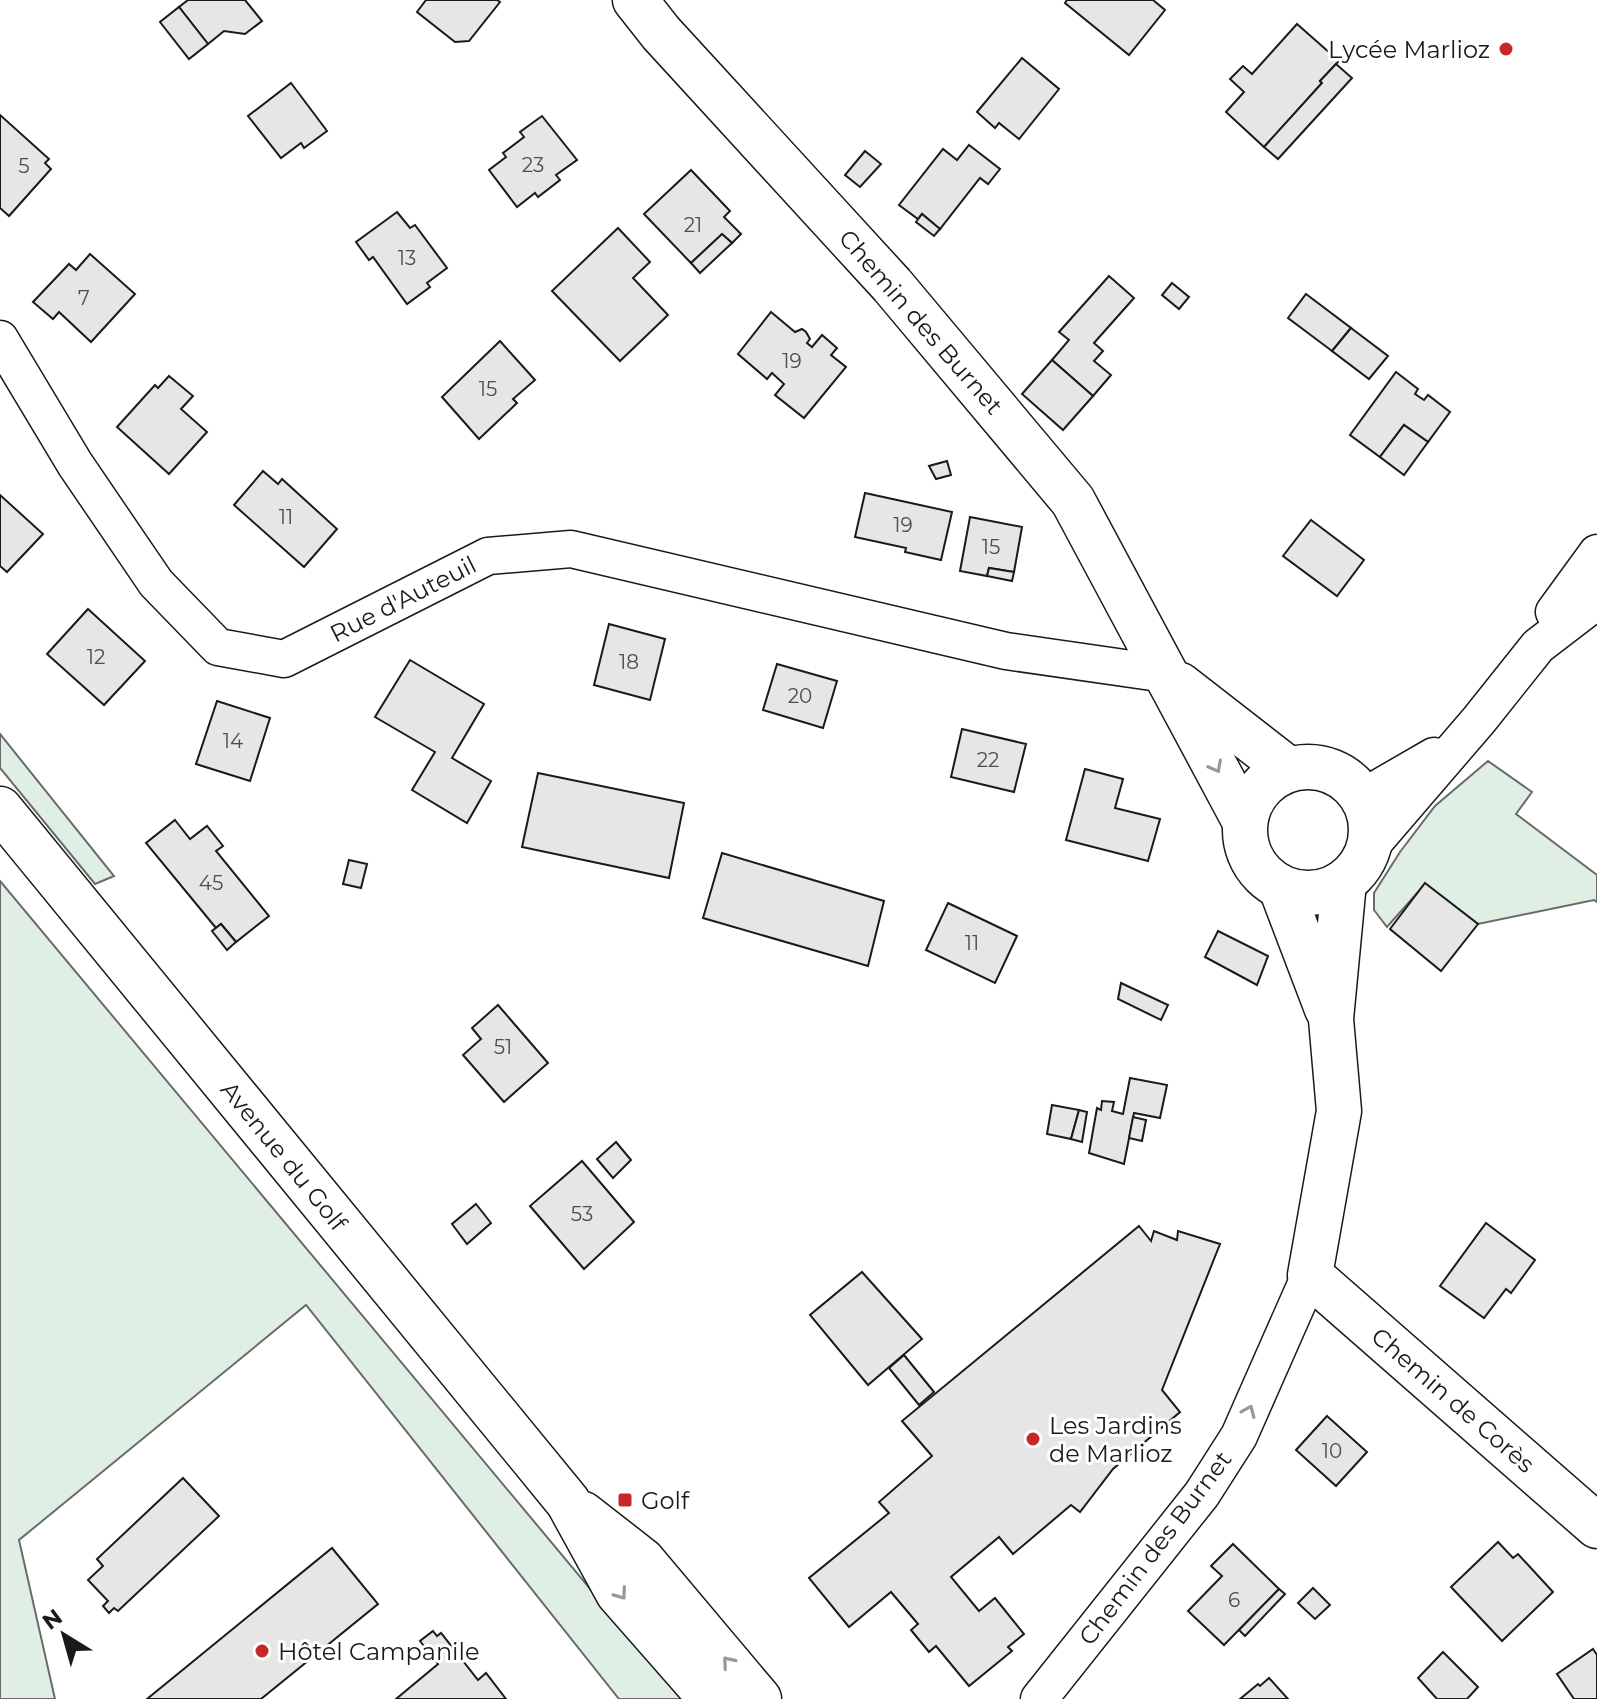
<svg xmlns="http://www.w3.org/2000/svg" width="1597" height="1699" viewBox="0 0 1597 1699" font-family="Montserrat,sans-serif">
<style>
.green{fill:#e0efe3;stroke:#6a6a6a;stroke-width:2}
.building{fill:#e6e6e6;stroke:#1a1a1a;stroke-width:2}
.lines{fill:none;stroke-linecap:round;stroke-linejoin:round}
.street-casing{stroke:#1a1a1a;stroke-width:39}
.secondary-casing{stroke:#1a1a1a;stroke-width:47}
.primary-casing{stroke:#1a1a1a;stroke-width:47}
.street{stroke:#fff;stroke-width:36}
.secondary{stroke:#fff;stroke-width:44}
.primary{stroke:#fff;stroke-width:44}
.oneway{stroke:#989898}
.poi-dot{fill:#c62828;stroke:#fff;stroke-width:3}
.labels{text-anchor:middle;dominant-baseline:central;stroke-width:6;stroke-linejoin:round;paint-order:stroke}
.number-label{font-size:20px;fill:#4d4d4d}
.poi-label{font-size:24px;fill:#1a1a1a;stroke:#fff;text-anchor:start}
.street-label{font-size:24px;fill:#1a1a1a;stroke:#fff}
</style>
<rect width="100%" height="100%" fill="#fff"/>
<g class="green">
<path d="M0,734L114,876L95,884L0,768Z"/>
<path d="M1488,761L1532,792L1516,814L1597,875V902L1594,900L1478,924L1425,884L1387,927L1374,910V893L1400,852L1435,806Z"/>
<path d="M0,881L682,1699H619L306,1305L19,1540L55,1699H0Z"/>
</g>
<g class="building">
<path d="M188,0H245L262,21L245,34L224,31L208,44L179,7Z"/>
<path d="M426,0H497L500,2L469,41L455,42L417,12Z"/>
<path d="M1067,0H1153L1165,10L1129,55L1065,3Z"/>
<path d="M179,7L208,44L189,59L160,22Z"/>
<path d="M1297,24L1339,61L1320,81L1322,83L1264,147L1226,112L1244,92L1230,79L1243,66L1252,74Z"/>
<path d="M1022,58L1059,89L1019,139L999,123L995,128L977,112Z"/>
<path d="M1336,64L1352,78L1278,159L1264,147L1322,83L1320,81Z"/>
<path d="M291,83L327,131L304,148L301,143L281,158L248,116Z"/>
<path d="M0,115L49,159L45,163L51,169L9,216L0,208Z"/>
<path d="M542,116L577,160L556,175L560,180L538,197L535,193L517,207L489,170L506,157L503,153L524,137L520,132Z"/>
<path d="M969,145L1000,169L988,184L980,178L940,229L922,214L918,219L899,205L943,149L957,160Z"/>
<path d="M865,151L881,164L860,187L845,175Z"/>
<path d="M691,170L730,211L724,217L741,234L732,243L722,234L691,263L644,214Z"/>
<path d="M397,212L410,228L415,225L447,268L427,283L430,287L407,304L373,257L369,260L356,242Z"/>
<path d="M922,214L940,229L934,236L916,222Z"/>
<path d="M618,228L650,262L633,278L668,315L620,361L552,291Z"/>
<path d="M722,234L732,243L700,273L691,263Z"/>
<path d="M90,254L135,294L91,342L59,312L53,319L33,302L69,264L76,270Z"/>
<path d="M1109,276L1134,298L1094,343L1103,351L1094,361L1111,375L1093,396L1052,360L1069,340L1059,332Z"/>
<path d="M1172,283L1189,297L1179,309L1162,295Z"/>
<path d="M1306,294L1351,328L1332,351L1288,318Z"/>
<path d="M771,312L795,332L802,329L806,332L810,339L807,343L812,347L822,335L837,348L831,355L846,367L804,418L775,395L784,384L772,373L767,379L738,354Z"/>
<path d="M1351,328L1388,356L1369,379L1332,351Z"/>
<path d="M500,341L535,380L513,399L517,403L479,439L442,397Z"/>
<path d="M1052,360L1093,396L1063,430L1022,394Z"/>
<path d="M1396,372L1418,389L1415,394L1424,400L1428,395L1450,412L1428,442L1404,425L1380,457L1350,435Z"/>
<path d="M169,376L193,396L181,409L207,432L169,474L117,427L155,385L158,388Z"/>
<path d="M1404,425L1428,442L1404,475L1380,457Z"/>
<path d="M947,461L951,475L936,479L929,466Z"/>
<path d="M263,471L278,484L282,479L337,529L304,567L234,505Z"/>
<path d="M865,493L952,512L941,560L905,552L906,548L855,537Z"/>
<path d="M0,495L43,534L7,572L0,566Z"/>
<path d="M970,517L1022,527L1014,572L989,568L987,576L960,571Z"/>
<path d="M1311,520L1364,560L1337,596L1283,556Z"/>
<path d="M989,568L1014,572L1012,581L987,576Z"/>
<path d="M88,609L145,661L104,705L47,654Z"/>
<path d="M609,624L665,639L650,700L594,685Z"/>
<path d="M410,660L484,704L452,758L491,781L467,823L412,790L435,752L375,717Z"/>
<path d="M777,664L837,681L823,728L763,710Z"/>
<path d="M217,701L270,718L250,781L196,764Z"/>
<path d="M962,729L1026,744L1014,792L951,777Z"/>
<path d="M1085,769L1123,779L1115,808L1160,819L1148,861L1066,840Z"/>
<path d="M538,773L684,803L669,878L522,847Z"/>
<path d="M175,820L190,839L207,826L223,846L216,851L269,916L236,942L221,924L216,928L146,843Z"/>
<path d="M722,853L884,901L868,966L703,918Z"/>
<path d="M349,860L367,864L361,888L343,884Z"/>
<path d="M1425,883L1478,924L1441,971L1390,929Z"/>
<path d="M948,903L1017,936L995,983L926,950Z"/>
<path d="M221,924L236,942L227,950L212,931Z"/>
<path d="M1218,931L1268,956L1257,985L1205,957Z"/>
<path d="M1121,983L1168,1005L1161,1020L1118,999Z"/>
<path d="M498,1005L548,1063L504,1102L463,1055L481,1039L472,1028Z"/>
<path d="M1130,1078L1167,1085L1160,1118L1134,1113L1124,1164L1089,1153L1097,1108L1101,1110L1102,1101L1114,1102L1112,1111L1123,1114Z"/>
<path d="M1052,1105L1079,1110L1071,1139L1047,1134Z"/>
<path d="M1079,1110L1087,1112L1082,1142L1071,1139Z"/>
<path d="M1133,1117L1146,1120L1142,1141L1129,1138Z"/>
<path d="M616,1142L631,1160L613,1178L597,1159Z"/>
<path d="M582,1161L634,1222L584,1269L530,1206Z"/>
<path d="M476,1204L491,1223L467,1244L452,1224Z"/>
<path d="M1486,1223L1535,1260L1511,1293L1506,1289L1484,1318L1440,1286Z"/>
<path d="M1139,1226L1151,1241L1154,1231L1177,1240L1178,1231L1220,1244L1162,1390L1180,1412L1113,1469L1080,1512L1071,1505L1013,1554L999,1537L951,1577L979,1611L995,1598L1024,1634L1008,1647L1012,1651L969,1686L936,1646L929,1652L911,1630L918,1624L891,1592L849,1627L809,1578L889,1513L879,1502L932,1456L902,1421Z"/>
<path d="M862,1272L922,1339L868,1385L810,1315Z"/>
<path d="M904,1355L934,1392L919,1405L889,1368Z"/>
<path d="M1327,1416L1367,1452L1336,1486L1296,1450Z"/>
<path d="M183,1478L219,1516L118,1611L114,1608L109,1613L103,1606L108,1601L88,1580L103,1566L97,1559Z"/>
<path d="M1498,1542L1513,1558L1518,1554L1553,1592L1502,1641L1451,1587Z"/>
<path d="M1233,1544L1279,1589L1224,1645L1188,1611L1222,1576L1211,1566Z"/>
<path d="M332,1548L378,1604L261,1699H147Z"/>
<path d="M1313,1588L1330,1605L1315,1619L1298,1603Z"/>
<path d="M1279,1589L1285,1594L1245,1636L1239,1630Z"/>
<path d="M433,1631L437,1636L441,1633L478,1680L486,1673L506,1699H396L438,1664L420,1641Z"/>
<path d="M1593,1649L1597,1655V1699H1574L1557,1674Z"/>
<path d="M1443,1652L1478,1687L1467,1699H1437L1418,1678Z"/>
<path d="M1269,1678L1288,1699H1240L1258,1684L1260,1686Z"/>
</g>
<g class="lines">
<defs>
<g id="street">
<path d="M0,339L75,464L156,583L218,647L284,659L488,556L571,549L1006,651L1166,674"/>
<path d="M1554,612L1597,553"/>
<path d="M1363,797L1434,756"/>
<path d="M1369,848L1479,720L1538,646L1585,610L1597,593"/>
<path d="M1039,1699L1202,1494L1239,1436L1310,1275"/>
</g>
<g id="secondary">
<path d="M635,0L661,33L892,285L1073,501L1245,822"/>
<path d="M1180,685L1288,769"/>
<circle cx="1308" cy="830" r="63"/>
<path d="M1344,882L1331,1019L1339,1111L1310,1275L1597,1526"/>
<path d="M1281,888L1327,1009"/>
</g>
<g id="primary">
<path d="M0,809L568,1502L618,1593L711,1699"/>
<path d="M583,1514L642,1560L759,1699"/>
</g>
</defs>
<use href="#street" class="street-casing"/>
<use href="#secondary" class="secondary-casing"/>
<use href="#primary" class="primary-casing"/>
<use href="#street" class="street"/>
<use href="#secondary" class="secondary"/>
<use href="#primary" class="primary"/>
</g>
<defs><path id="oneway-chevron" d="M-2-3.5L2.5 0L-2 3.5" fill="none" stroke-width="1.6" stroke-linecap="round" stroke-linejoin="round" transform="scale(2)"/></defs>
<g class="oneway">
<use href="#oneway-chevron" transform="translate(1216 767) rotate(62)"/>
<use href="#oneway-chevron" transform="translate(1249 1411) rotate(-67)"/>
<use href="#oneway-chevron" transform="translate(621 1594) rotate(54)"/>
<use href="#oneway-chevron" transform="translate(728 1662) rotate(-130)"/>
</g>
<g class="poi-dot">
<circle cx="1506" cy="49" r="8"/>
<circle cx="1033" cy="1439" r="8"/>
<rect x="617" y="1492" width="16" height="16" rx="4"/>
<circle cx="262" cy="1651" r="8"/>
</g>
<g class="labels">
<g class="number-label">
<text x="533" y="165">23</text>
<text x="24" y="166">5</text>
<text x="693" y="225">21</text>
<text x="407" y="258">13</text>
<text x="84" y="298">7</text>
<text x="792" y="361">19</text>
<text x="488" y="389">15</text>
<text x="286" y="517">11</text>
<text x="903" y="525">19</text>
<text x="991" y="547">15</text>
<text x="96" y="657">12</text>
<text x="629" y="662">18</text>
<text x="800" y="696">20</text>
<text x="233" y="741">14</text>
<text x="988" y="760">22</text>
<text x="211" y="883">45</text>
<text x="972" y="943">11</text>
<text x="503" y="1047">51</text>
<text x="582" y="1214">53</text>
<text x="1332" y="1451">10</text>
<text x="1234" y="1600">6</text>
</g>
<g class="poi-label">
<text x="1490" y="49" text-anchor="end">Lycée Marlioz</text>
<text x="1049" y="1425">Les Jardins<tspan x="1049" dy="28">de Marlioz</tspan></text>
<text x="641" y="1500">Golf</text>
<text x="278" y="1651">Hôtel Campanile</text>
</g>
<g class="street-label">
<text transform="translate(921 322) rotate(49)">Chemin des Burnet</text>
<text transform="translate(403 599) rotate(-27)">Rue d'Auteuil</text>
<text transform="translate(284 1156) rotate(51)">Avenue du Golf</text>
<text transform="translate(1453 1400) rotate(41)">Chemin de Corès</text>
<text transform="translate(1155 1548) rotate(-53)">Chemin des Burnet</text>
</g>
</g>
<g transform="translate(64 1635) rotate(323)" stroke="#ffffff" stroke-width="6" paint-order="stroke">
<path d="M0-6L14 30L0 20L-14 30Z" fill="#1a1a1a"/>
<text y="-12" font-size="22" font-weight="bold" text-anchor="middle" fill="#1a1a1a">N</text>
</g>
</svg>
